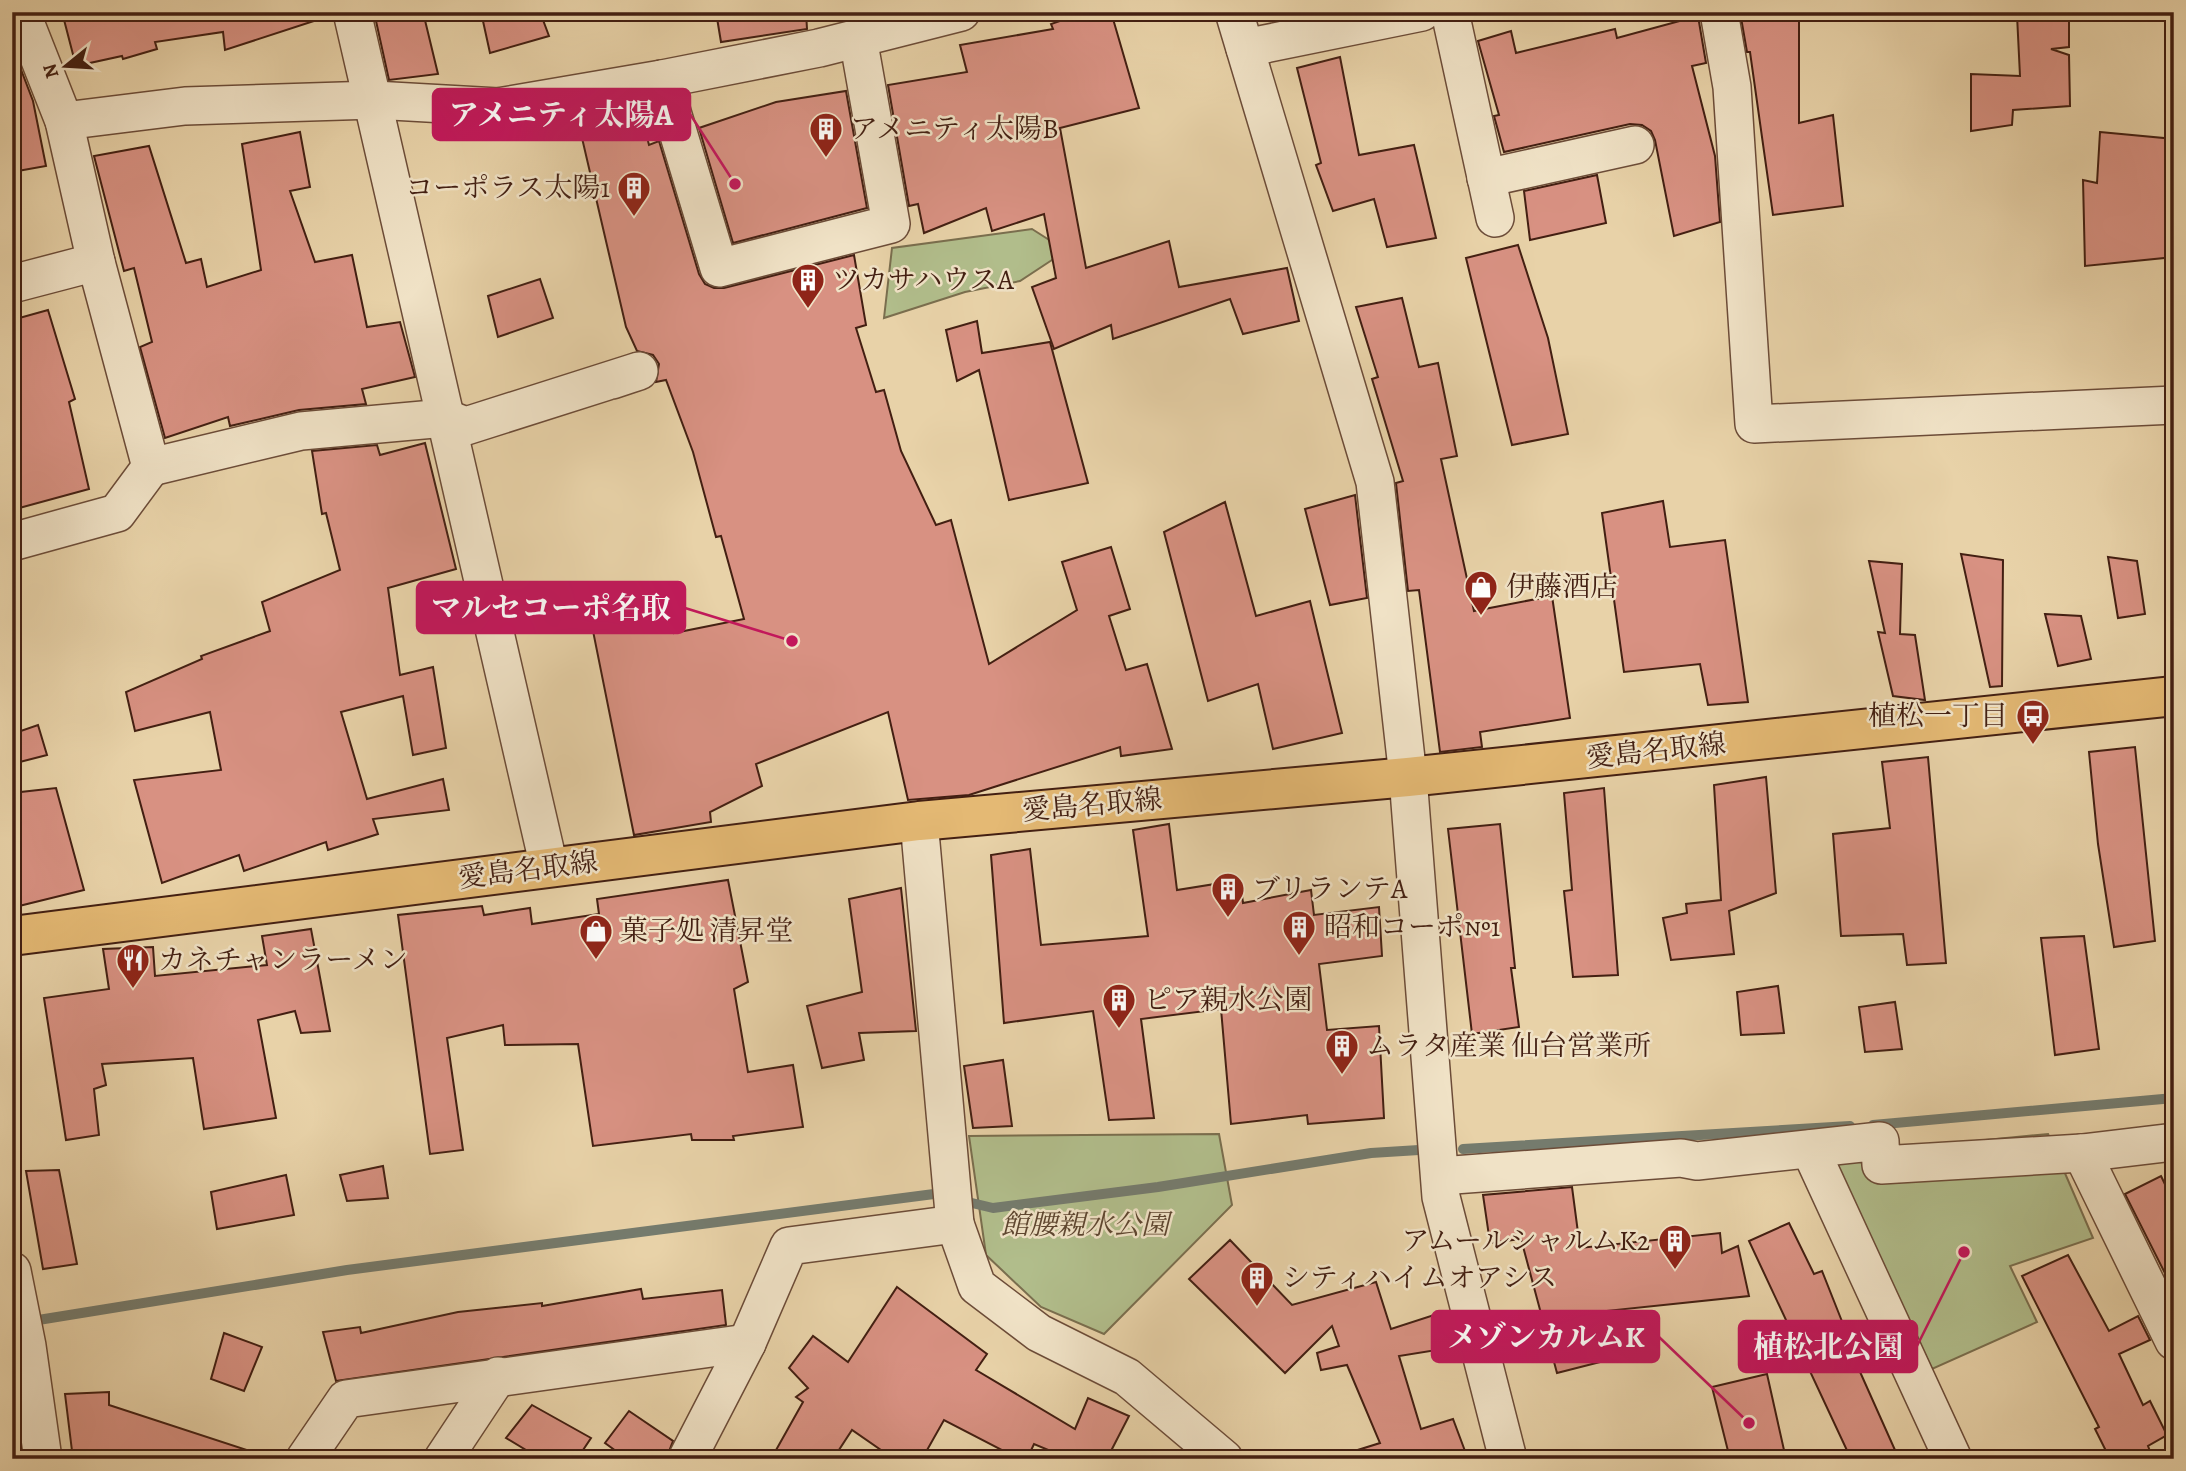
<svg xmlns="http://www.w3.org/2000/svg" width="2186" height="1471" viewBox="0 0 2186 1471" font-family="Alegreya,'Noto Serif JP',serif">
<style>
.green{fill:#b1bd8b;stroke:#7a6e4e;stroke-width:2}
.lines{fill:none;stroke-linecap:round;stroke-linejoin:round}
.stream{stroke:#757b6d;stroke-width:10}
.building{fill:#d89182;stroke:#431f12;stroke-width:2}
.minor-casing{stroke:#6c4c38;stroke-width:40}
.major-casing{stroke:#431f12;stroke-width:42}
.minor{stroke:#f0e2c6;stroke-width:37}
.major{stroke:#e4b974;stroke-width:38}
.labels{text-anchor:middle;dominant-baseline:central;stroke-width:5;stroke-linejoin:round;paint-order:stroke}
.poi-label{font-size:28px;fill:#431f12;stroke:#f0e2c6;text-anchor:start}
.street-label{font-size:28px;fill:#431f12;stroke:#f0e2c6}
.park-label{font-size:28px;font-style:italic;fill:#5e4630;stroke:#f0e2c6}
.leader{fill:none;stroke:#c2185b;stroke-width:2.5}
.callout-dot{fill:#c2185b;stroke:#f0e2c6;stroke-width:2.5}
.callout{fill:#c2185b;stroke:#c2185b;stroke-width:2.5}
.callout-label{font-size:30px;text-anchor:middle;font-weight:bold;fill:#fff}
</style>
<rect width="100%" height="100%" fill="#e8d2a8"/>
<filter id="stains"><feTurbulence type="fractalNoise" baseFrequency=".00286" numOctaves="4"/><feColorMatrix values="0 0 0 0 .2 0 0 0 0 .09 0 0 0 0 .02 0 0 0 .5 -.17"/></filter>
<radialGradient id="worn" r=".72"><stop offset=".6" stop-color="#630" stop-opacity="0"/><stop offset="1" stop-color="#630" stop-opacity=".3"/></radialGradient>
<g class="green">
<path d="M1032,229L1057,245L1055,258L1020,281L965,292L884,318L892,248Z"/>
<path d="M1219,1134L1232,1205L1104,1334L1041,1307L986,1255L969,1136Z"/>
<path d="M2048,1134L2093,1238L2010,1266L2037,1322L1932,1369L1831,1155Z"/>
</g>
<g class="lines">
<g class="stream">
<path d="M1873,1125L2174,1098"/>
<path d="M1463,1149L1850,1126"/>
<path d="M26,1322L347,1270L934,1194L993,1208L1158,1187L1371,1153L1419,1150"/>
</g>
</g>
<g class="building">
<path d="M62,12H322L323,18L225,50L223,32L155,42L157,49L123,59L122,56L76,66Z"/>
<path d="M413,12H423L438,74L389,80L376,21Z"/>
<path d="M481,12H540L549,36L490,53Z"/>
<path d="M716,12H806L807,29L721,42Z"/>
<path d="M1086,12H1111L1139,108L1060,128L1086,268L1169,241L1179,287L1287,268L1299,321L1243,334L1230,299L1113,339L1111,325L1054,349L1032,287L1056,278L1044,214L992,231L986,208L924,233L918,204L909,206L888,85L967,72L960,45L1053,29L1051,24Z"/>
<path d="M1740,12H1799V123L1833,115L1843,206L1773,215L1750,52H1747Z"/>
<path d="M2069,12V47L2051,49L2069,55L2070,106L2013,110L2012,125L1971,131V74L2020,76L2017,15Z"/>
<path d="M1698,16L1706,63L1692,66L1715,156L1720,222L1674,236L1655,140L1651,131L1642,125L1630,124L1504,152L1494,116L1499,115L1478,41L1511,31L1516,53L1615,29L1617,38Z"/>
<path d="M1340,57L1359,155L1414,145L1436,238L1387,247L1374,199L1333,211L1316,165L1321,163L1297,68Z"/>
<path d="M20,67L33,101L46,166L12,172V68Z"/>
<path d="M846,91L867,208L733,243L699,128L776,102Z"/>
<path d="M643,122L649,145L659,141L699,274L705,284L714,288H724L854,255L866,325L856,328L876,392L884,390L901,451L936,525L951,520L989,664L1077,610L1062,562L1111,547L1130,609L1109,616L1126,670L1147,664L1172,749L1121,756L1120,747L969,795L908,800L888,712L756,764L762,786L710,812L711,822L634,835L593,631L668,604L674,633L744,619L721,536L716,537L693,452L666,380L656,382L659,364L653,355L637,351L626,327L582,138Z"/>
<path d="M300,132L310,187L290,191L315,262L352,255L367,327L400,322L415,377L362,389L366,404L299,410L230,426L228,417L165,438L140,347L152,342L134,268L124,271L94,156L149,146L186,263L201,259L207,287L261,270L242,144Z"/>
<path d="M2100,132L2174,139V257L2085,266L2083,180L2097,183Z"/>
<path d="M1597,175L1606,223L1530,240L1524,191Z"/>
<path d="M1518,245L1548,338L1568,434L1512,445L1466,258Z"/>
<path d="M540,279L553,318L498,337L488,296Z"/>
<path d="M1402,298L1419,367L1438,363L1457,456L1441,459L1474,611L1552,596L1570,718L1480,732L1482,747L1440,752L1419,590L1408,591L1396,483L1403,481L1372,379L1378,377L1356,307Z"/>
<path d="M48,310L75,399L69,402L89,489L12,510V320Z"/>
<path d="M977,321L982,353L1050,342L1088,483L1009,500L979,370L957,381L946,330Z"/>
<path d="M425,443L456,569L388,588L400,675L433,667L446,748L413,755L403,696L341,712L367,799L443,779L449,810L373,819L378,834L328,850L326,842L244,871L239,855L162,883L134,780L221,770L210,712L135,731L126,692L202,659L201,656L270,631L262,602L340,570L326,513L322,514L312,451L377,445L380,455Z"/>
<path d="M1355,495L1367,598L1330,605L1305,509Z"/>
<path d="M1663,501L1670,547L1725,540L1748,702L1708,705L1700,664L1624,672L1602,513Z"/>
<path d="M1225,502L1256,616L1310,601L1342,733L1273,749L1258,684L1208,701L1164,532Z"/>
<path d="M1961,554L2003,560L2002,686L1990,687Z"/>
<path d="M2108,557L2137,561L2145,614L2118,618Z"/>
<path d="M1869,561L1902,564L1900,634L1915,635L1925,700L1893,696L1878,632L1885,633Z"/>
<path d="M2045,614L2081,616L2091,659L2058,666Z"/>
<path d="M38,725L47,755L12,764V734Z"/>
<path d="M2135,747L2155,941L2114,947L2098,844L2089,752Z"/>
<path d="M1928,757L1946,963L1907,965L1903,934L1841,936L1833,834L1890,828L1882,762Z"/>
<path d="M1766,777L1776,893L1729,911L1734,954L1671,960L1663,918L1687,913L1686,904L1721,900L1714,785Z"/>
<path d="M56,788L84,890L19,906L12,881V793Z"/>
<path d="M1604,788L1618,975L1573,977L1564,891L1572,890L1564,793Z"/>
<path d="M1169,824L1177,890L1240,880L1243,903L1311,890L1314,915L1379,907L1382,956L1319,964L1327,1030L1379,1026L1384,1118L1308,1124L1307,1115L1231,1124L1221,1009L1141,1019L1154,1118L1109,1120L1093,1011L1004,1023L991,855L1030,849L1041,945L1148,936L1133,830Z"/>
<path d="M1500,824L1515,968H1511L1519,1027L1472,1034L1448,829Z"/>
<path d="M728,880L748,982L734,989L748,1072L793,1065L803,1127L733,1136L734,1140H692L691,1134L593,1146L578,1044L505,1045L503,1025L447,1038L463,1150L430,1154L398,915L482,906L484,915L530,908L532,924L599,914L597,899Z"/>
<path d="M901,888L916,1031L859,1033L864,1060L822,1068L807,1006L862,992L849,899Z"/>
<path d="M311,929L330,1031L301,1033L295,1011L258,1020L276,1118L204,1129L193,1058L102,1064L106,1085L94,1089L99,1135L66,1140L44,998L109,989L103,949L153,947L155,976L267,965L262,936Z"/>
<path d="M2084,936L2099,1049L2055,1055L2041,938Z"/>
<path d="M1778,986L1784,1033L1741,1035L1737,992Z"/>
<path d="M1895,1002L1902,1049L1865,1052L1859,1007Z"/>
<path d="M1003,1060L1012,1126L973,1128L964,1066Z"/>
<path d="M383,1166L388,1198L347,1201L340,1175Z"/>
<path d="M59,1170L77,1264L43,1269L26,1171Z"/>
<path d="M286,1175L294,1215L217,1229L211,1192Z"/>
<path d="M2161,1176L2174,1203V1291L2125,1194Z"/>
<path d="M1572,1187L1580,1248L1720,1233L1722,1253L1738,1246L1749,1296L1596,1312L1608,1360L1557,1373L1521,1239L1490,1243L1483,1195Z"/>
<path d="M1789,1223L1814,1274L1822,1271L1847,1334L1844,1336L1899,1459H1851L1749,1241Z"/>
<path d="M1230,1240L1292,1305L1376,1282L1391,1329L1434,1315L1443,1349L1399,1356L1421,1429L1453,1419L1465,1451L1436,1459H1349L1348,1453L1380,1443L1347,1365L1321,1370L1317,1353L1339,1346L1332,1326L1285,1373L1189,1279Z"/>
<path d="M2068,1255L2109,1331L2138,1316L2150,1340L2119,1354L2143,1405L2150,1401L2167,1435L2148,1446L2153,1459H2110L2095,1429L2099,1427L2022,1276Z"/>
<path d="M897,1287L987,1354L976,1370L1075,1429L1088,1398L1129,1416L1111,1451L1123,1459H1062L1063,1456L1034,1444L1027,1459H1019L944,1420L922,1459H894L852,1430L833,1459H771L803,1402L796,1397L808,1388L789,1368L813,1336L848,1362Z"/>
<path d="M641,1289L643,1299L722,1290L726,1325L336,1381L323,1332L360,1327L361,1333L458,1312L542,1303V1306Z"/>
<path d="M224,1333L262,1347L244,1391L211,1379Z"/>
<path d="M1767,1374L1786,1459H1730L1712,1387Z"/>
<path d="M109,1392V1405L256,1453L255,1459H73L65,1394Z"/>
<path d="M532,1405L591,1438L577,1459H541L506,1438Z"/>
<path d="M629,1411L673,1441L666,1459H627L605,1443Z"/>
</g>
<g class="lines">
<defs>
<g id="minor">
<path d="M352,12L549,867"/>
<path d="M1234,12L1375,482L1408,777L1441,1197L1508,1459"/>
<path d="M1450,12L1495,218"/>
<path d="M1719,12L1732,87L1754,424L2174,405"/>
<path d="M1245,48L1422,12"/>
<path d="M662,79L719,268L891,224L858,38"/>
<path d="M64,121L185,106L374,100L498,107L662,79L819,48L961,12"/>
<path d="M1486,178L1635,145"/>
<path d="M12,284L96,262"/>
<path d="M151,467L301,431L445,418L466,426L639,371L612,380"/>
<path d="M12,542L117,513L151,467L96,262L64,121L21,12"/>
<path d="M919,821L955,1224"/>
<path d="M1810,1149L1953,1459"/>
<path d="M2082,1153L2174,1341"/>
<path d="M1440,1176L1681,1158L1697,1161L1880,1141L1881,1165L2082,1153L2174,1142"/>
<path d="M12,1271L27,1346L43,1459"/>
<path d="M305,1459L346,1399L747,1343"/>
<path d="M443,1459L498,1376"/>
<path d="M687,1459L747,1343L789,1246L955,1224L977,1286L1039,1333L1127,1377L1224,1459"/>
</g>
<path id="major" d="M12,936L919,821L1408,777L2174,696"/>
</defs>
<use href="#minor" class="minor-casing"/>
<use href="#major" class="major-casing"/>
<use href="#minor" class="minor"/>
<use href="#major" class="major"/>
</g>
<defs>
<symbol id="building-pin" viewBox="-11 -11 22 30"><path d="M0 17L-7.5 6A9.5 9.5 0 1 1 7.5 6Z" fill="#8f2418" stroke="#f0e2c6"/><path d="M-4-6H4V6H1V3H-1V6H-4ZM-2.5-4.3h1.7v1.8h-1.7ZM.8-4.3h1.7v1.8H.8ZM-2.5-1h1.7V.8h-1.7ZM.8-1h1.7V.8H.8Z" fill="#fff"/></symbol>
<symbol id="shop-pin" viewBox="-11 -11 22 30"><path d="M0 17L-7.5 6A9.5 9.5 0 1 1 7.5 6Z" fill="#8f2418" stroke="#f0e2c6"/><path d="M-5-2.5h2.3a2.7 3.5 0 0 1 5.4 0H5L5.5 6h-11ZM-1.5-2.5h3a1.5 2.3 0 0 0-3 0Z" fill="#fff"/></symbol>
<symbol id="bus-pin" viewBox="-11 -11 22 30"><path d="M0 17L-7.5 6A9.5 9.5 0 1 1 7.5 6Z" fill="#8f2418" stroke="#f0e2c6"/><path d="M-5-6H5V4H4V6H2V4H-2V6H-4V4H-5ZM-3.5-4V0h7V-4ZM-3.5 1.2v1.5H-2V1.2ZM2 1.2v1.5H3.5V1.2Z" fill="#fff"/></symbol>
<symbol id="restaurant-pin" viewBox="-11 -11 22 30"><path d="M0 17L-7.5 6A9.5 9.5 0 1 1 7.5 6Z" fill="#8f2418" stroke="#f0e2c6"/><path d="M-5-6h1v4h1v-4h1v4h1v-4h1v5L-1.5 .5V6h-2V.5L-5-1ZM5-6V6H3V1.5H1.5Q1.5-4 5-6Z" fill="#fff"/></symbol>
</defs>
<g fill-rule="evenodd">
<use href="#building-pin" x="807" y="110" width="38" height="52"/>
<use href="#building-pin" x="615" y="169" width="38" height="52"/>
<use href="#building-pin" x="789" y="261" width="38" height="52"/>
<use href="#shop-pin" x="1462" y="568" width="38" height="52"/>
<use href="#bus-pin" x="2014" y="697" width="38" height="52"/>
<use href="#building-pin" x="1209" y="870" width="38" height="52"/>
<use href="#building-pin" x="1280" y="908" width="38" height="52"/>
<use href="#shop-pin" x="577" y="912" width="38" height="52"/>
<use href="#restaurant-pin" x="114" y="941" width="38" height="52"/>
<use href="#building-pin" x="1100" y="981" width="38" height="52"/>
<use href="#building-pin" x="1323" y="1027" width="38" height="52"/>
<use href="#building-pin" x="1656" y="1222" width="38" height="52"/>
<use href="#building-pin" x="1238" y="1259" width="38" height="52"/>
</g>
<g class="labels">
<g class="poi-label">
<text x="850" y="129">アメニティ太陽B</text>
<text x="610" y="188" text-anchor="end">コーポラス太陽1</text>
<text x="832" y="280">ツカサハウスA</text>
<text x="1506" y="587">伊藤酒店</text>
<text x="2008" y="716" text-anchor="end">植松一丁目</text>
<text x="1252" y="889">ブリランテA</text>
<text x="1324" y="927">昭和コーポ№1</text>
<text x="620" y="931">菓子処 清昇堂</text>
<text x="158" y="960">カネチャンラーメン</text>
<text x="1144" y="1000">ピア親水公園</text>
<text x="1366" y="1046">ムラタ産業 仙台営業所</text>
<text x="1650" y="1241" text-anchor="end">アムールシャルムK2</text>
<text x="1282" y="1278">シティハイムオアシス</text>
</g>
<g class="street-label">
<text transform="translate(1656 751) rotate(-6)">愛島名取線</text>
<text transform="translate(1092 805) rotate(-5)">愛島名取線</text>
<text transform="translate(528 870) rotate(-7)">愛島名取線</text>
</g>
<g class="park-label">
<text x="1085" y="1225">館腰親水公園</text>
</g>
</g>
<path class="leader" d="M735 184L690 114M792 641L685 608M1749 1423L1659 1337M1964 1252L1917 1346"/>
<g class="callout-dot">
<circle cx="735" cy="184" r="7"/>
<circle cx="792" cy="641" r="7"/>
<circle cx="1749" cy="1423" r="7"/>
<circle cx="1964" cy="1252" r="7"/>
</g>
<g class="callout">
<rect x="433" y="89" width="257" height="51" rx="7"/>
<rect x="417" y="582" width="268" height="51" rx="7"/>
<rect x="1432" y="1311" width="227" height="51" rx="7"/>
<rect x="1739" y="1321" width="178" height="51" rx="7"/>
</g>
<g class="callout-label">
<text x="561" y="125">アメニティ太陽A</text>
<text x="551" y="618">マルセコーポ名取</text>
<text x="1546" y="1347">メゾンカルムK</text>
<text x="1828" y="1357">植松北公園</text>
</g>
<rect width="2186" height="1471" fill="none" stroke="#e8d2a8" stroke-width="42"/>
<rect x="14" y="14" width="2158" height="1443" fill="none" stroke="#431f12" stroke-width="3.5"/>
<rect x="21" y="21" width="2144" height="1429" fill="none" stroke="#431f12" stroke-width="2"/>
<g transform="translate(66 66) rotate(252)" stroke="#f0e2c6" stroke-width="5" paint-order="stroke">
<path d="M0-5L12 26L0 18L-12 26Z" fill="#431f12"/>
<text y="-10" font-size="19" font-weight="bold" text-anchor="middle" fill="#431f12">N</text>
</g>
<rect width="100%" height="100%" filter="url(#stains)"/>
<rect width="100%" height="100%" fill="url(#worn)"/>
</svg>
